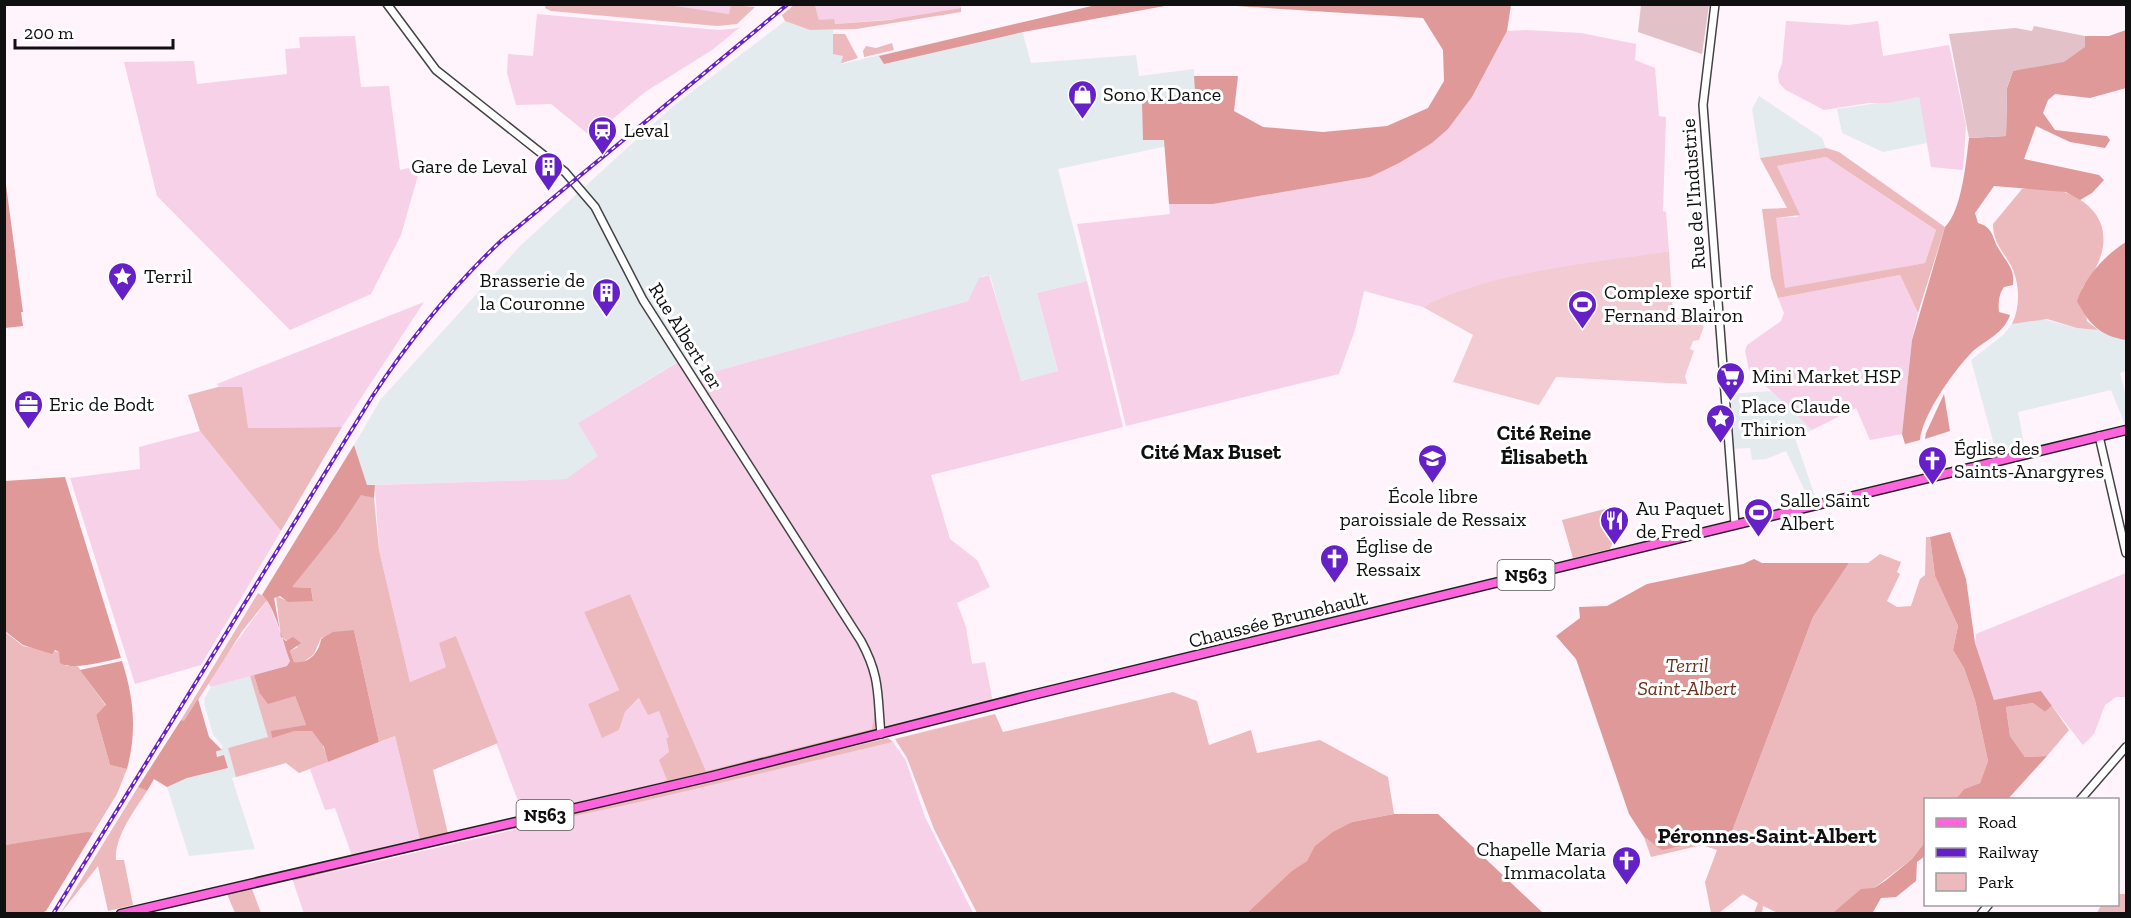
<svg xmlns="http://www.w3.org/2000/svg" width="2131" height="918" viewBox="0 0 2131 918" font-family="'Zilla Slab',serif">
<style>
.industrial{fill:#e4ebee}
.farmland{fill:#f7d1e8}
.green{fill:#ecbabc;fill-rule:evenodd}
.forest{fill:#de9998}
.cemetery{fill:#e3c1c8}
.pitch{fill:#f3ccd3}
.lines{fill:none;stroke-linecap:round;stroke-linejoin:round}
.minor-casing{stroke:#434343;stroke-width:10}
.major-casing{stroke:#212121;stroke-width:11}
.minor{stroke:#fff;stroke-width:7}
.major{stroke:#fe64db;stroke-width:8}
.rail-casing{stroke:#6620c7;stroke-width:4}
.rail{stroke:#fff;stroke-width:1.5;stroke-dasharray:4.5;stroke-linecap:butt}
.labels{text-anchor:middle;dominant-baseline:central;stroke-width:6;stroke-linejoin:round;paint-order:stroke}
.shield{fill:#fff;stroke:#585858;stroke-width:1.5}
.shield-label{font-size:18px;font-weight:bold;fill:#101010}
.poi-label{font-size:20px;fill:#101010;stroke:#fff;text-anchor:start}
.street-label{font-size:20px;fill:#101010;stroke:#fff}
.park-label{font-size:20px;font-style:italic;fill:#6c311c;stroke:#fff}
.neighbourhood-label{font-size:21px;font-weight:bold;fill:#101010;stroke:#fff}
.quarter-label{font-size:22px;font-weight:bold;fill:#101010;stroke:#fff}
</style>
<rect width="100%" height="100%" fill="#fff3fc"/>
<g class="industrial">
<path d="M785,21L810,30H833V53L843,56L841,63L837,65L1020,23L1031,63L1136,55L1139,76L1194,69L1197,143L1163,147L1058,169L1087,281L1037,293L1058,372L1020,381L990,275L982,276L968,301L706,374L703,376L704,392L698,393L677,362L578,423L599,456L566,479L367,485L354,445L381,399L520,246L673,106Z"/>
<path d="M1759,96L1822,138L1826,148L1760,158L1752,109Z"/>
<path d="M1919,97L1927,143L1883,152L1842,133L1837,109Z"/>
<path d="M2038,318L2077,328L2098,330L2126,340V371L2120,373L2126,396V427L2111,390L2018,412L2025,449L1997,456L1971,360L2003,335L2012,324Z"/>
<path d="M1771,391L1812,430L1795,438L1817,502L1811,504L1786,451L1766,459L1752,460L1750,448L1731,449L1727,394Z"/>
<path d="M250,676L269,738L228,748L236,777L232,778L255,849L189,856L167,787L187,778L228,768L224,755L218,757L215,751L222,750V745L213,735L204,703L205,697L211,687Z"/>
</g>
<g class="farmland">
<path d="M961,4V8L908,18L834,24L819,20L815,5Z"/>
<path d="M661,5H731V11L729,14Z"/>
<path d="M537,14L719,30L738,28L744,24L712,50L645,92L597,132L593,138L551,104L516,105L507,73L508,54L533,56Z"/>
<path d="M1786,21L1849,25L1878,21L1883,56L1949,45L1966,125L1963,170L1931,167L1919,97L1888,103H1869L1824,110L1786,90L1779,83L1778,74L1782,64Z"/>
<path d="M1526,30L1581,33L1636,44L1635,60L1655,68L1659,116L1666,117L1663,211L1666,212L1669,251L1545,271L1469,288L1423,307L1364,291L1355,330L1339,374L1126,426L1077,224L1170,214L1169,204H1213L1370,177L1432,143L1448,129L1472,97L1507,31Z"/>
<path d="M355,36L361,87L389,86L400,170L421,165L401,235L371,294L290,330L157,196L124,62L194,61L197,84L287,74L285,49L300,48L299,37Z"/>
<path d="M1826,157L1936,230L1925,263L1785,289L1775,218L1798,217L1777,166Z"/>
<path d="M989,275L1021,381L1058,371L1037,293L1087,281L1123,427L931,475L950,539L977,560L990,587L957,603L966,627L972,664L985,662L993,703L888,728L882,720L880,677L871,651L745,456L701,385L700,381L706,374L968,301L979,278Z"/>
<path d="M1900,275L1918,313L1912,340L1902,434L1870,440L1856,408L1812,430L1749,370L1745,351L1747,345L1781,321L1784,313L1778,298Z"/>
<path d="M424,302L342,427L248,428L217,384Z"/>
<path d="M678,362L861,646L873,670L876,708L873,729L706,771L630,594L584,612L619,690L588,704L610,734L619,730L625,712L640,698L659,711L670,737L666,740L669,752L665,770L667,780L664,785L524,817L456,636L446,667L410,682L379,550L375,485L566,479L598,456L578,423Z"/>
<path d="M200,431L281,531L201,665L135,684L70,478L140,469L139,447Z"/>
<path d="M2126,573V697H2116L2105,705L2094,734L2083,745L2041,692L1994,700L1975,643L1976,634Z"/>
<path d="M268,599L290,661L287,666L211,687L208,683L223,660Z"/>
<path d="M395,736L420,840L352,856L335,808L325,810L310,769Z"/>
<path d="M893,742L906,761L925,817L973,913L304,914L293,881Z"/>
</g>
<g class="green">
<path d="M546,4H661L729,14L731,5L755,7L737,24L717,26L551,11L545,8Z"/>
<path d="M794,5H815L819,20L834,19L835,24L889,20L961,8V12L856,29L810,30L785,21L782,15Z"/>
<path d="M833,34H845L858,58L836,65L841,63L843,56L833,54Z"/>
<path d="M892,43L894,50L864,57L863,51L866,46L876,48Z"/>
<path d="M1826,148L1839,152L1945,227L1918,313L1900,275L1778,298L1771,278L1762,209L1787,208L1760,158ZM1826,157L1936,230L1925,263L1785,288L1776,218L1800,215L1777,166Z"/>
<path d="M2030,187C2042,189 2056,188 2067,193C2115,213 2111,254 2082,288L2087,321L2098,330L2077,328L2047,319L2012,324C2021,306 2020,280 2009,262C2001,249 1993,241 1993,224L2022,189Z"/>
<path d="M218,387H242L248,428L342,427L281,531L200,431L188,395Z"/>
<path d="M361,494L374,498L379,550L410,682L446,667L439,643L456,636L498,743L433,770L448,834L420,840L395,736L379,742L354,630L321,638L314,654L302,663L294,662L290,651L298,647L281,637L276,596L285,600H313L311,588L291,587L338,530Z"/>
<path d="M1616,506L1622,535L1615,536L1610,549L1573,558L1562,520Z"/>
<path d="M1926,537H1930L1935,576L1958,626L1953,650L1964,668L1975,700L1988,761L1980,783L1964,789L1956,799L1926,800L1925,842L1912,859L1874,888L1833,913H1778L1763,906L1762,913H1754L1758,903L1743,894L1719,913H1711L1705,882L1717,850L1702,845L1651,857L1644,837C1668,856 1677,845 1704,842C1712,841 1720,842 1728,842L1813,617L1849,563H1868L1880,554L1901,562L1897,572L1900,574L1887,601L1897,607L1911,606L1920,579L1925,575Z"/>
<path d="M258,593L268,599L243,630L184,722L181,720Z"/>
<path d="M630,594L706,771L872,729L876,708L875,730L664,785L663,782L667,780L659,760L669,752L666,739L669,737L659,711L648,715L639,698L625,712L619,730L602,738L588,704L619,690L584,612Z"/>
<path d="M4,631L23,646L59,652L66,666L75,664L79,668L106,706L96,715L110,765L127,769L117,794L93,833L5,845Z"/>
<path d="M254,675L259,692L295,696L306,725L294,731H312C322,739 325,750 328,762L299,773L286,763L236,777L228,748L268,737L250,676Z"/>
<path d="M1173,692L1197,701L1209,745L1251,730L1257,753L1320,740L1388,777L1394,814L1352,822L1316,846L1307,861L1292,872L1247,913H977L934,829L907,758L895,739L995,714L1003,732Z"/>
<path d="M2033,703L2045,712L2052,706L2069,730L2047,756L2025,757L2010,736L2006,707Z"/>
<path d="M888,738L893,742L644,801L439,845Z"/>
<path d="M138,787L147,791C135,810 114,837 116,860H124L133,905L108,911L98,866L60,914Z"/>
<path d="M435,846L293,881L292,878Z"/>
<path d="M252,889L261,913H235L227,894Z"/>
<path d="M2118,894H2126V913H2097L2101,905L2118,904Z"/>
</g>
<g class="forest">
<path d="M1096,5H1170L1023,32L884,64L879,56Z"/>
<path d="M1221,5L1511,4V5L1507,31L1472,97L1448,129L1432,143L1399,163L1370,177L1213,204H1169L1164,140H1143L1142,101L1195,92L1194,76H1238L1234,111L1263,127L1323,132L1387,126L1428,108L1444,81L1443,50L1423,18Z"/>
<path d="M2126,30V88L2090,98L2055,94L2048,100L2043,113L2055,130L2107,136L2110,140L2105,148L2070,142L2036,126L2024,159L2099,175L2104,180L2092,193L2080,200L2066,192L1994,186L1975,213L1978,223C1995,228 1991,238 2000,251C2007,263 2015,269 2013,285L2004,287C1999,293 1998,304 1999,312L2010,315C2004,333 1986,340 1973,351C1955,369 1922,415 1920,440L1905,444L1902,434L1912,340L1945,227C1962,210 1966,162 1969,138L2006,136L2007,88L2013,71L2084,47L2085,36H2109Z"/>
<path d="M4,170L23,312H21L23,326L5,328Z"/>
<path d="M2126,242V340C2100,336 2089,324 2077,301C2085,277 2105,255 2126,242Z"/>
<path d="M1944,394L1950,431L1925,439L1926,433Z"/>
<path d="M354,445L367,485H375L374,498L361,495L338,530L292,587L311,588L313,601L288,602L280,596L274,598L281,637L286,641L293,637L301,643L290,651L294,662C309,664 319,653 321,639L333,632L354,630L379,742L328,762L324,747L312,731H294L272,738L271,731L306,725L295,696L268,704L259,692L254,675L287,666L290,661C284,646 274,603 262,595Z"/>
<path d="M65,477L121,658C105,661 74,671 60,663L59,652L55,650L52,654L23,645L5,631V481Z"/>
<path d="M1950,532L1966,579L1975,643L1994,700L2041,691L2052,706L2045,712L2033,703L2006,707L2010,736L2025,757L2047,756L2008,799H1956L1964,789L1980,783L1988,761L1975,700L1964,668L1953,650L1958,626L1935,576L1930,537Z"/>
<path d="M1754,559L1762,563H1849L1813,617L1728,842H1703L1662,850L1644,837L1629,814L1576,659L1556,636L1580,618L1579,607L1607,606L1647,584L1743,564Z"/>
<path d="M122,661C134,698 137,732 127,769L110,765L96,715L106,705L80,670Z"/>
<path d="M198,699L209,737L222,750L216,751L217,757L224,755L228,768L187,778L167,787L154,779L147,791L138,787L181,720L184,721Z"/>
<path d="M1394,814H1438L1543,913H1247L1292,871L1307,861L1315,846L1333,832L1352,822Z"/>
<path d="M88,832L93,833L46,911L41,913H5V845Z"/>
<path d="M1925,842V856L1917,862L1916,881L1896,897L1881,898L1873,912L1833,913L1861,889L1874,888L1885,881L1912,859Z"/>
</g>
<g class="cemetery">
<path d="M1641,5H1709L1702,54L1638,32Z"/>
<path d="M2034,26L2085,36V47L2064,62L2013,71L2007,88L2006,136L1969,138L1949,34L2015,28L2032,31Z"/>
</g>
<path class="pitch" d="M1669,251L1673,316L1704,326L1699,340L1693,341L1690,349L1694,351L1685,376L1687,384L1556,377L1539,405L1453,382L1473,335L1423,307C1488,272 1595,263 1669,251Z"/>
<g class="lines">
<defs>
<g id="minor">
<path d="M387,4L436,70L565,172L595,207L643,300L861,641C881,678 877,695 881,734"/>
<path d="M1715,4L1703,105L1735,524"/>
<path d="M2099,436L2126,553"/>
<path d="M2080,800L2126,747"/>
<path d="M1981,914L1989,904"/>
</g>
<path id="major" d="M121,914L713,776L1028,696L2126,430"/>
</defs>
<use href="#minor" class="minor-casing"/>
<use href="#major" class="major-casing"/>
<use href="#minor" class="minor"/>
<use href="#major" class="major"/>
<defs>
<path id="rail" d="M53,914L372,397C410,339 452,287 502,240L788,4"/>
</defs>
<use href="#rail" class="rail-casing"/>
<use href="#rail" class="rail"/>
</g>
<defs>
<symbol id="shop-pin" viewBox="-11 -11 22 30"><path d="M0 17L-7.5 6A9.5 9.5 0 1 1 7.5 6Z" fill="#6620c7" stroke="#fff"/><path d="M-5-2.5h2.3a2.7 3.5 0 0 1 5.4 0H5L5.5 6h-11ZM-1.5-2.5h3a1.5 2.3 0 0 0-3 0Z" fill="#fff"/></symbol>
<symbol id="station-pin" viewBox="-11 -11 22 30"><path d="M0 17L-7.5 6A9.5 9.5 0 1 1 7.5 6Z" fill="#6620c7" stroke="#fff"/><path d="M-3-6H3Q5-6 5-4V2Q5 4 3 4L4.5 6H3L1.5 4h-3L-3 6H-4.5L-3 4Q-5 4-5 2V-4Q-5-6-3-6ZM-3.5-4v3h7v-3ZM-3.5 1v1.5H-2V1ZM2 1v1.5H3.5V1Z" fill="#fff"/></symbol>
<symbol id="building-pin" viewBox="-11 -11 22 30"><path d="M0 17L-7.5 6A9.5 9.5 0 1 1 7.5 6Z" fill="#6620c7" stroke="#fff"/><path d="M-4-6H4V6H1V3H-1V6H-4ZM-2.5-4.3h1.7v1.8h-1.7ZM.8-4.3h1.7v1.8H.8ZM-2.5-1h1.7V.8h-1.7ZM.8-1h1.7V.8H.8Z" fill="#fff"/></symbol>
<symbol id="sight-pin" viewBox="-11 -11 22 30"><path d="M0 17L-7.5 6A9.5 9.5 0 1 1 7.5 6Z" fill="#6620c7" stroke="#fff"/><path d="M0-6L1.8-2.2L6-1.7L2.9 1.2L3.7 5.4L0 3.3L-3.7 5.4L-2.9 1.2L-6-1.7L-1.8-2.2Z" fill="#fff"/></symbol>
<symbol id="stadium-pin" viewBox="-11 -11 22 30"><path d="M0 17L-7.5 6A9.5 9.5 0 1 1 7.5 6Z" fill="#6620c7" stroke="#fff"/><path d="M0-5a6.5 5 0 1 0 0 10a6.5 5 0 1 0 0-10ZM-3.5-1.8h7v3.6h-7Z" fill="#fff"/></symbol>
<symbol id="supermarket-pin" viewBox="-11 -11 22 30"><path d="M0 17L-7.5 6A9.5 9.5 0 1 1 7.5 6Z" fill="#6620c7" stroke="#fff"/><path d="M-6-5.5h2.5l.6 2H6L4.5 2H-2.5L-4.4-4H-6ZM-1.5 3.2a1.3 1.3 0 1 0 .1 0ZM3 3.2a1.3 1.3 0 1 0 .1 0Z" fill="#fff"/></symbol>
<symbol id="office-pin" viewBox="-11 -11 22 30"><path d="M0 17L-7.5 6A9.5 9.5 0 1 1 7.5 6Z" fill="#6620c7" stroke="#fff"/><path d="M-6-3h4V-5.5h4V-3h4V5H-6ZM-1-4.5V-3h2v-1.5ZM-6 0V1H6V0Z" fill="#fff"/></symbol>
<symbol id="school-pin" viewBox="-11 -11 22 30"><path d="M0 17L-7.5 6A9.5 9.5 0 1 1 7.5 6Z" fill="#6620c7" stroke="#fff"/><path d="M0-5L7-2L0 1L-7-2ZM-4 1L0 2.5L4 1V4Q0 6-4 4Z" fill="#fff"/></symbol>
<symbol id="church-pin" viewBox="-11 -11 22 30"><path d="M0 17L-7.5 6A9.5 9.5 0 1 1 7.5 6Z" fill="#6620c7" stroke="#fff"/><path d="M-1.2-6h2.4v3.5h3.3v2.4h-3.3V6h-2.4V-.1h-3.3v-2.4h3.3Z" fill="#fff"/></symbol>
<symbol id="restaurant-pin" viewBox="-11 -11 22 30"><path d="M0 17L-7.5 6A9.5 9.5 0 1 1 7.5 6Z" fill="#6620c7" stroke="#fff"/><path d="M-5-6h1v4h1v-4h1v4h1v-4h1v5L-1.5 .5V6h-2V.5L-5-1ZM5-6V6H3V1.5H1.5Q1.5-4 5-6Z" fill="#fff"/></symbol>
</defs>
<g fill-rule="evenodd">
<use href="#shop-pin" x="1066" y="78" width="33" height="45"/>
<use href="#station-pin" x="586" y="114" width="33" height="45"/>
<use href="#building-pin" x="532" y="150" width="33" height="45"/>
<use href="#sight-pin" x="106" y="260" width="33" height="45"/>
<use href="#building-pin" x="590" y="276" width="33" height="45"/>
<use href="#stadium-pin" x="1566" y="288" width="33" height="45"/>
<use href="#supermarket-pin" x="1714" y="360" width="33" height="45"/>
<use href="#office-pin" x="12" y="388" width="33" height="45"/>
<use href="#sight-pin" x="1704" y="402" width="33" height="45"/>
<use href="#school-pin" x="1416" y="442" width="33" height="45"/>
<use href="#church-pin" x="1916" y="444" width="33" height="45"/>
<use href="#stadium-pin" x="1742" y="496" width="33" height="45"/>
<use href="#restaurant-pin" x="1598" y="504" width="33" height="45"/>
<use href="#church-pin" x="1318" y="542" width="33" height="45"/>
<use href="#church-pin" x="1610" y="844" width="33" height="45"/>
</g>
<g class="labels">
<g class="shield">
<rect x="1497.5" y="560" width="57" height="30" rx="4.5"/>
<rect x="516.5" y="800" width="57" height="30" rx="4.5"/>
</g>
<g class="shield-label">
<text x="1526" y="575">N563</text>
<text x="545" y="815">N563</text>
</g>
<g class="poi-label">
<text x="1103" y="94">Sono K Dance</text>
<text x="624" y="130">Leval</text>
<text x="527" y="166" text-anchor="end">Gare de Leval</text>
<text x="144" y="276">Terril</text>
<text x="585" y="280" text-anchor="end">Brasserie de<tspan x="585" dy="23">la Couronne</tspan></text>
<text x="1604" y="292">Complexe sportif<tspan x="1604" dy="23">Fernand Blairon</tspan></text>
<text x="1752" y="376">Mini Market HSP</text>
<text x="49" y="404">Eric de Bodt</text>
<text x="1741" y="406">Place Claude<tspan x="1741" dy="23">Thirion</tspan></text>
<text x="1954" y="448">Église des<tspan x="1954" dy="23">Saints-Anargyres</tspan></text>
<text x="1433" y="496" text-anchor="middle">École libre<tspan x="1433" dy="23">paroissiale de Ressaix</tspan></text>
<text x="1780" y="500">Salle Saint<tspan x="1780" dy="23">Albert</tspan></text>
<text x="1636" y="508">Au Paquet<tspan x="1636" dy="23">de Fred</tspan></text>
<text x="1356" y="546">Église de<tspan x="1356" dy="23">Ressaix</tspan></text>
<text x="1606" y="849" text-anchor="end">Chapelle Maria<tspan x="1606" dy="23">Immacolata</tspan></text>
</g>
<g class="street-label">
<text transform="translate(1693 194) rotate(-94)">Rue de l'Industrie</text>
<text transform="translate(686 336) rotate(58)">Rue Albert 1er</text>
<text transform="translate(1278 619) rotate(-14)">Chaussée Brunehault</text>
</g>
<g class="park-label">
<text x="1687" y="665">Terril<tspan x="1687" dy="23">Saint-Albert</tspan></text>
</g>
<g class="neighbourhood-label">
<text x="1544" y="432">Cité Reine<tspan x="1544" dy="24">Élisabeth</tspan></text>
<text x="1211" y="451">Cité Max Buset</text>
</g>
<g class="quarter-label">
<text x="1767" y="835">Péronnes-Saint-Albert</text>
</g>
</g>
<rect width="2131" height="918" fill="none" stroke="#101010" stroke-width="12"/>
<rect x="1924" y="798" width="195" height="108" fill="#ffffff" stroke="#9f9f9f" stroke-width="1.5"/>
<rect x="1936" y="818" width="30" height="9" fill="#fe64db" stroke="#9f9f9f" stroke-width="1.5"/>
<text x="1978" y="828" font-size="18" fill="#101010">Road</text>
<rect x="1936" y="848" width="30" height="9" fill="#6620c7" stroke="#9f9f9f" stroke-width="1.5"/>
<text x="1978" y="858" font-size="18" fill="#101010">Railway</text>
<rect x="1936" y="873" width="30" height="18" fill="#ecbabc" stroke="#9f9f9f" stroke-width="1.5"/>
<text x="1978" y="888" font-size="18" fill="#101010">Park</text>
<path d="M15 39v9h158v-9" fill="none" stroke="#101010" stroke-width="3"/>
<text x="24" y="39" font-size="18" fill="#101010" stroke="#ffffff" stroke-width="4.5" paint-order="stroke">200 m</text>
</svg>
